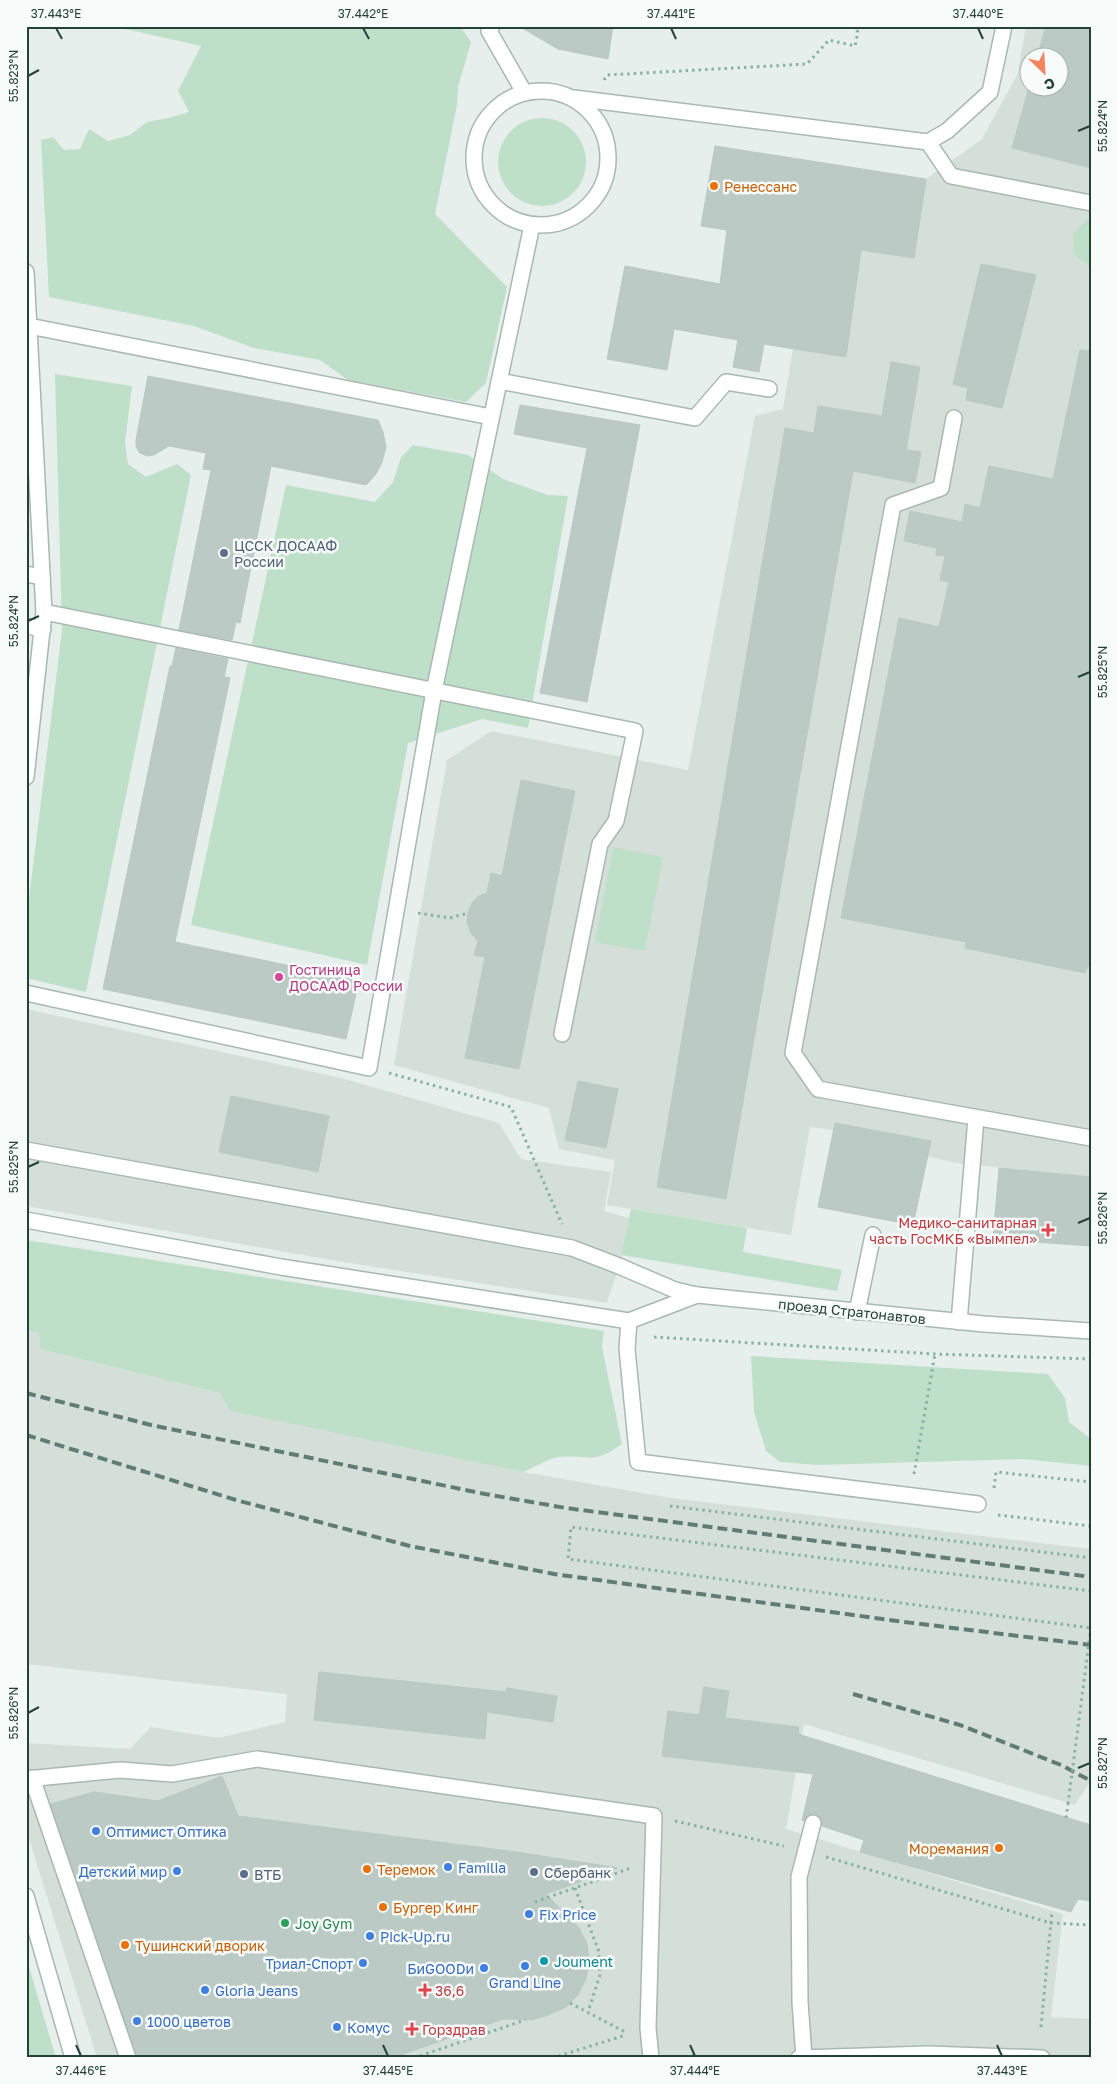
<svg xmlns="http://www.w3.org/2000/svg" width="1117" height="2084" viewBox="0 0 1117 2084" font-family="'Golos Text',sans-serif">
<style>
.built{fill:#d4dfda;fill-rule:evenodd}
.green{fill:#bfe0c8}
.building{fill:#bbcac4;stroke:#b8c9c2}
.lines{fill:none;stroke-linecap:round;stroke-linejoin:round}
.lane-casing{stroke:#a8b8b2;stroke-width:18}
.street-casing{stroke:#a8b8b2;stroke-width:18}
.path{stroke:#86b3a5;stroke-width:3;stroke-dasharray:2.5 4;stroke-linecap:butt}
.lane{stroke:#fff;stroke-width:15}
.street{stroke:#fff;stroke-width:15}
.rail{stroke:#5f7d75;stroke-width:4;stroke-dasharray:10 5;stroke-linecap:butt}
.path-bridge{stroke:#86b3a5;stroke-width:3;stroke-dasharray:2.5 4;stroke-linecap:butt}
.ticks{fill:none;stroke:#24423a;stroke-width:2}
.food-dot{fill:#e8710a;stroke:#f7fbf9;stroke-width:2}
.service-dot{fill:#5c6f8a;stroke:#f7fbf9;stroke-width:2}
.hotel-dot{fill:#d1479c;stroke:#f7fbf9;stroke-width:2}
.health-dot{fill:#e0444e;stroke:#f7fbf9;stroke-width:2}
.shop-dot{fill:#3f7fe0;stroke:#f7fbf9;stroke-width:2}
.leisure-dot{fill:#2e9e5b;stroke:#f7fbf9;stroke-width:2}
.culture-dot{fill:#0f9aa8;stroke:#f7fbf9;stroke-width:2}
.labels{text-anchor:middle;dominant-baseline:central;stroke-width:5;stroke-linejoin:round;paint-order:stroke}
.food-label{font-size:14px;fill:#c56008;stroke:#f7fbf9;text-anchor:start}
.service-label{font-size:14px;fill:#4e5e75;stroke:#f7fbf9;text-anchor:start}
.hotel-label{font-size:14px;fill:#b23c85;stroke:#f7fbf9;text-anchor:start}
.health-label{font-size:14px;fill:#be3a42;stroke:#f7fbf9;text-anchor:start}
.street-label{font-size:14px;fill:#24423a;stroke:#f7fbf9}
.shop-label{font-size:14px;fill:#366cbe;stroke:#f7fbf9;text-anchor:start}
.leisure-label{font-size:14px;fill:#27864d;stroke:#f7fbf9;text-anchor:start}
.culture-label{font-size:14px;fill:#0d838f;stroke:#f7fbf9;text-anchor:start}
.neatline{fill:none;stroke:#24423a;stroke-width:2}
.ticks-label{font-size:12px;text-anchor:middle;fill:#24423a}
</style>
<rect width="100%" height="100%" fill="#e6efeb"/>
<g class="built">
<path d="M1026,26H1091V1177L956,1163L927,1156L930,1141L835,1123L833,1130L810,1127L791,1235L607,1205L615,1160L559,1149L549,1108L394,1065L447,760L491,731L688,770L755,416L783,409L793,349L764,344L759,372L733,367L738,340L714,336L727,230L701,226L715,146L926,179L982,139L1018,73ZM1030,58H1060V88H1030Z"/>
<path d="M26,1009L341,1078L499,1123L521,1159L611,1172L604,1211L629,1218L619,1266L607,1303L331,1260L26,1206Z"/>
<path d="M26,1330L39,1333L40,1349L219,1393L407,1447L523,1472L671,1498L1091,1549V1780L1075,1805L804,1724L786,1829L1063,1914L1051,2017L1091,2019V2058H97L26,1829V1743L130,1749L151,1727L218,1738L285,1722L287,1694L26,1664Z"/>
</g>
<g class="green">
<path d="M112,26H460L471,42L458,87L457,105L435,214L507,287L486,383L466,402L348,380L320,360L254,348L194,326L49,297L41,140L53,137L64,150L80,149L89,129L108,141L130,135L147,122L168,118L189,112L178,91L201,46Z"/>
<circle cx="542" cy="162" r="44"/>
<path d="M1091,218V268L1074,254L1073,234L1087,219Z"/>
<path d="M55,374L132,386L125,442L128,464L146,477L177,464L191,475L86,992L26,978V923L62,630Z"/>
<path d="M413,445L468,455L503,479L548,495L568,496L528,728L482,719L408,743L367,965L191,925L286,485L375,502L393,482L401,457Z"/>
<path d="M613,847L663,857L645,951L595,942Z"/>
<path d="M631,1209L747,1228L743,1252L842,1270L837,1291L621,1255Z"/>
<path d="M26,1240L604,1331L602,1347L622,1444C591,1466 591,1454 559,1457C548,1458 534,1468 523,1472L231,1411L219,1393L40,1349L39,1333L26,1330Z"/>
<path d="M751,1356L1048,1374L1065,1398L1069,1422L1091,1439V1466L1023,1459L817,1465L780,1462L766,1451L754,1412Z"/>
<path d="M26,1957L56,2058H26Z"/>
</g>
<g class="building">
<path d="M519,26H613L608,59L558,49Z"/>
<path d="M1046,26H1091V168L1012,148L1030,84V88H1060V58H1037Z"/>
<path d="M715,146L926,179L914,258L861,250L846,357L764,344L759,372L733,367L738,340L674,329L667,370L607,359L625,266L720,284L727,230L701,226Z"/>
<path d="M981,264L1036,275L1002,408L966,400L968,388L953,384Z"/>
<path d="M1080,350L1091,351V960L1085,973L965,948L966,942L841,918L899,618L939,627L949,582L940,580L945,556L936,555L937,548L904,541L910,511L962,522L965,504L980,508L989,466L1053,479Z"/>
<path d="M891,362L920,367L906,450L921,452L915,483L853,471L726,1199L657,1187L785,428L814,433L818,406L882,416Z"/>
<path d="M148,376L378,420L383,432L386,447L382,462L376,474L366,485L271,466L240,623L236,622L232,640L179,630L211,470L203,469L206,453L169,446L154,455L147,456L140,453L136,447V440Z"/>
<path d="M520,405L640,425L587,702L540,693L587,448L514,434Z"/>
<path d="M176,648L228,659L224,677L230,678L175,942L359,980L346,1039L103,989L170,666H172Z"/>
<path d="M521,780L575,791L519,1069L465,1058L485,957L474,955L478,941L471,933L467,922L468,913L472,903L479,896L487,893L491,873L502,876Z"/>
<path d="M578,1081L618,1089L606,1148L565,1140Z"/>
<path d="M231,1096L329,1116L318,1172L219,1152Z"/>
<path d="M835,1123L931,1141L913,1225L818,1207Z"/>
<path d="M999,1168L1091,1177V1246L993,1239Z"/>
<path d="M319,1672L506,1692L507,1688L557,1696L553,1722L487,1712L485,1739L314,1720Z"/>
<path d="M704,1687L729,1691L725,1718L799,1727L798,1734L1091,1825V1901L1078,1899L1071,1912L860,1852L864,1840L822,1826V1820L816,1814H810L804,1821L802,1820L813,1774L662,1756L668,1711L699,1715Z"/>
<path d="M222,1776L238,1816L516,1852L618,1868L546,1894L579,1928L587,1944L589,1961L586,1979L578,1995L566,2007L548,2015L532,2020L503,2019L392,2058H137L51,1804L94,1792L158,1801Z"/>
</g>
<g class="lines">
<defs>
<g id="lane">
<path d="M492,26L489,31L524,92"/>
<circle cx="541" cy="158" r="67"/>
<path d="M574,98L928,142L947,131L990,92L1004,26"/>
<path d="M928,142L951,176L1091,203"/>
<path d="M26,272L44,612L26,777"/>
<path d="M29,326L491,417"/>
<path d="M499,381L695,418L726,382L769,389"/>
<path d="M954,418L941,488L893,505L793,1053L818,1089L1091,1138"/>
<path d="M26,574L42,577"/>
<path d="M44,612L635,731L616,821L600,844L562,1034"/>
<path d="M26,626L43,629"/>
<path d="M26,993L369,1068L434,691L532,225"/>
<path d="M26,1150L572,1248L619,1266"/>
<path d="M26,1220L281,1267L629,1321L697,1295"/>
<path d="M857,1312L873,1235"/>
<path d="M629,1321L627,1349L638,1462L978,1504"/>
<path d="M959,1322L976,1118"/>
<path d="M32,1778L128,2058"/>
<path d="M26,1779L120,1770L172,1774L257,1759L654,1816L648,2028L651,2058"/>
<path d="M804,2057L800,2002L799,1877L813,1823"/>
</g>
<g id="street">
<path d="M619,1266L675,1290L697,1295L984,1324L1091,1331"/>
<path d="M26,1896L73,2058"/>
<path d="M799,2058L928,2054L1042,2058"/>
</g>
</defs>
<use href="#lane" class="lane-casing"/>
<use href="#street" class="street-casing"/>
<g class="path">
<path d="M604,80L607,75L807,64L829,40L855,46L858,32L854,26"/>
<path d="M418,913L450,918L468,913"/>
<path d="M389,1073L511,1107L562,1224"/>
<path d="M654,1337L935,1354L1091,1359"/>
<path d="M914,1474L935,1354"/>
<path d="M994,1488L996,1472L1091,1482"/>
<path d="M670,1506L1091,1558"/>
<path d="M998,1515L1091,1526"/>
<path d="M1091,1591L571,1527L568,1559L1091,1628"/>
<path d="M1066,1818L1068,1804"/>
<path d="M675,1821L784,1846"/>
<path d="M826,1857L1051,1923L1091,1925"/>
<path d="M575,1888L599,1952L600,1975L588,2012"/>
<path d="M535,1902L631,1868"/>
<path d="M570,2003L627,2033"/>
<path d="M1041,2027L1052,1911"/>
<path d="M693,2054L694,2058"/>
<path d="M414,2058L525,2020"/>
<path d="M552,2058L626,2035"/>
</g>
<use href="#lane" class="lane"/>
<use href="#street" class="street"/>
<g class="rail">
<path d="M26,1393L151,1425L485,1494L566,1508L1091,1577"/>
<path d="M26,1435L236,1500L410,1546L554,1574L897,1621L1091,1645"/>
<path d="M853,1694L960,1725L1061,1765L1091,1781"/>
</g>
<path class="path-bridge" d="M1068,1804L1091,1627"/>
</g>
<path class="ticks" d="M56,28L62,39M363,28L369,39M671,28L676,39M978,28L983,39M28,76L39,70M1078,131L1090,126M28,621L39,616M1078,677L1090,672M28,1167L39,1162M1078,1223L1090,1218M28,1713L39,1707M1078,1768L1090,1763M76,2045L81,2056M383,2045L388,2056M690,2045L695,2056M997,2045L1002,2056"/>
<g class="food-dot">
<circle cx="714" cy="186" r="5"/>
<circle cx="999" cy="1848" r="5"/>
<circle cx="367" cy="1869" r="5"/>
<circle cx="383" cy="1907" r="5"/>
<circle cx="125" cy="1945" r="5"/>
</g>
<g class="service-dot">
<circle cx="224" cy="553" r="5"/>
<circle cx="534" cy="1872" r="5"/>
<circle cx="244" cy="1874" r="5"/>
</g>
<circle class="hotel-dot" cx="279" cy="977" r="5"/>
<g class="health-dot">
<path d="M1045.5 1222.5h5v5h5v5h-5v5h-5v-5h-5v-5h5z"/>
<path d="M422.5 1982.5h5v5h5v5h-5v5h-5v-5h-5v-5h5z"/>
<path d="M409.5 2021.5h5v5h5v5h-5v5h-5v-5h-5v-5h5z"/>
</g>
<g class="shop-dot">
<circle cx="96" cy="1831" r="5"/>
<circle cx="448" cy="1867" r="5"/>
<circle cx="177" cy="1871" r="5"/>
<circle cx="529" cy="1914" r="5"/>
<circle cx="370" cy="1936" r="5"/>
<circle cx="363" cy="1963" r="5"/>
<circle cx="525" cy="1966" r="5"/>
<circle cx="484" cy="1968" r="5"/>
<circle cx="205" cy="1990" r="5"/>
<circle cx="137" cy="2021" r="5"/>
<circle cx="337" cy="2027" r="5"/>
</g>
<circle class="leisure-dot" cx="285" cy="1923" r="5"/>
<circle class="culture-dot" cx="544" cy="1961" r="5"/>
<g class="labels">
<g class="food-label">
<text x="724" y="186">Ренессанс</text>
<text x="989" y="1848" text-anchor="end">Моремания</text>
<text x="377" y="1869">Теремок</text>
<text x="393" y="1907">Бургер Кинг</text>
<text x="135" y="1945">Тушинский дворик</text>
</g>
<g class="service-label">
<text x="234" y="545">ЦССК ДОСААФ<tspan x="234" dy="16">России</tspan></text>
<text x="544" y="1872">Сбербанк</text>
<text x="254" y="1874">ВТБ</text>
</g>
<g class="hotel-label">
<text x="289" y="969">Гостиница<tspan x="289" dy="16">ДОСААФ России</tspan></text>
</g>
<g class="health-label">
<text x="1037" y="1222" text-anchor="end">Медико-санитарная<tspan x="1037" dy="16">часть ГосМКБ «Вымпел»</tspan></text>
<text x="435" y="1990">36,6</text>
<text x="422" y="2029">Горздрав</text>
</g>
<g class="street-label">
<text transform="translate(852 1311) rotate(6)">проезд Стратонавтов</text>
</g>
<g class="shop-label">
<text x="106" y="1831">Оптимист Оптика</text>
<text x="458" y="1867">Familia</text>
<text x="167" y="1871" text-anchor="end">Детский мир</text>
<text x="539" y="1914">Fix Price</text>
<text x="380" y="1936">Pick-Up.ru</text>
<text x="353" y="1963" text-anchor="end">Триал-Спорт</text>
<text x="474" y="1968" text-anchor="end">БиGOODи</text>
<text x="525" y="1982" text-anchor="middle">Grand Line</text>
<text x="215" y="1990">Gloria Jeans</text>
<text x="147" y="2021">1000 цветов</text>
<text x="347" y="2027">Комус</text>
</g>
<g class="leisure-label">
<text x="295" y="1923">Joy Gym</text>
</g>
<g class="culture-label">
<text x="554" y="1961">Joument</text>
</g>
</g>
<rect width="1117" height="2084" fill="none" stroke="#f7fbf9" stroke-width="55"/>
<g transform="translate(1044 72) rotate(155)"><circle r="24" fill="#f7fbf9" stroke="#a3b1ad"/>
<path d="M0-4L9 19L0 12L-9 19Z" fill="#f4845f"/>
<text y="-8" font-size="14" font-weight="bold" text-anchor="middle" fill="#24423a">С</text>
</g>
<rect x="28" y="28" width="1062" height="2028" class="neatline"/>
<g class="ticks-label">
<text x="56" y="18">37.443°E</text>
<text x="363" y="18">37.442°E</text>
<text x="671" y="18">37.441°E</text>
<text x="978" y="18">37.440°E</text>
<text transform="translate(14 76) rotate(-90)" y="4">55.823°N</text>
<text transform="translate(1103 126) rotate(-90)" y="4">55.824°N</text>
<text transform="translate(14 621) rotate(-90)" y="4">55.824°N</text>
<text transform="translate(1103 672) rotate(-90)" y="4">55.825°N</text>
<text transform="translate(14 1167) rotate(-90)" y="4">55.825°N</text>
<text transform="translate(1103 1218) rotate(-90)" y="4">55.826°N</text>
<text transform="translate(14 1713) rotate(-90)" y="4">55.826°N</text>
<text transform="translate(1103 1763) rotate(-90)" y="4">55.827°N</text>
<text x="81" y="2075">37.446°E</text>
<text x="388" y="2075">37.445°E</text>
<text x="695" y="2075">37.444°E</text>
<text x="1002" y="2075">37.443°E</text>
</g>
</svg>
